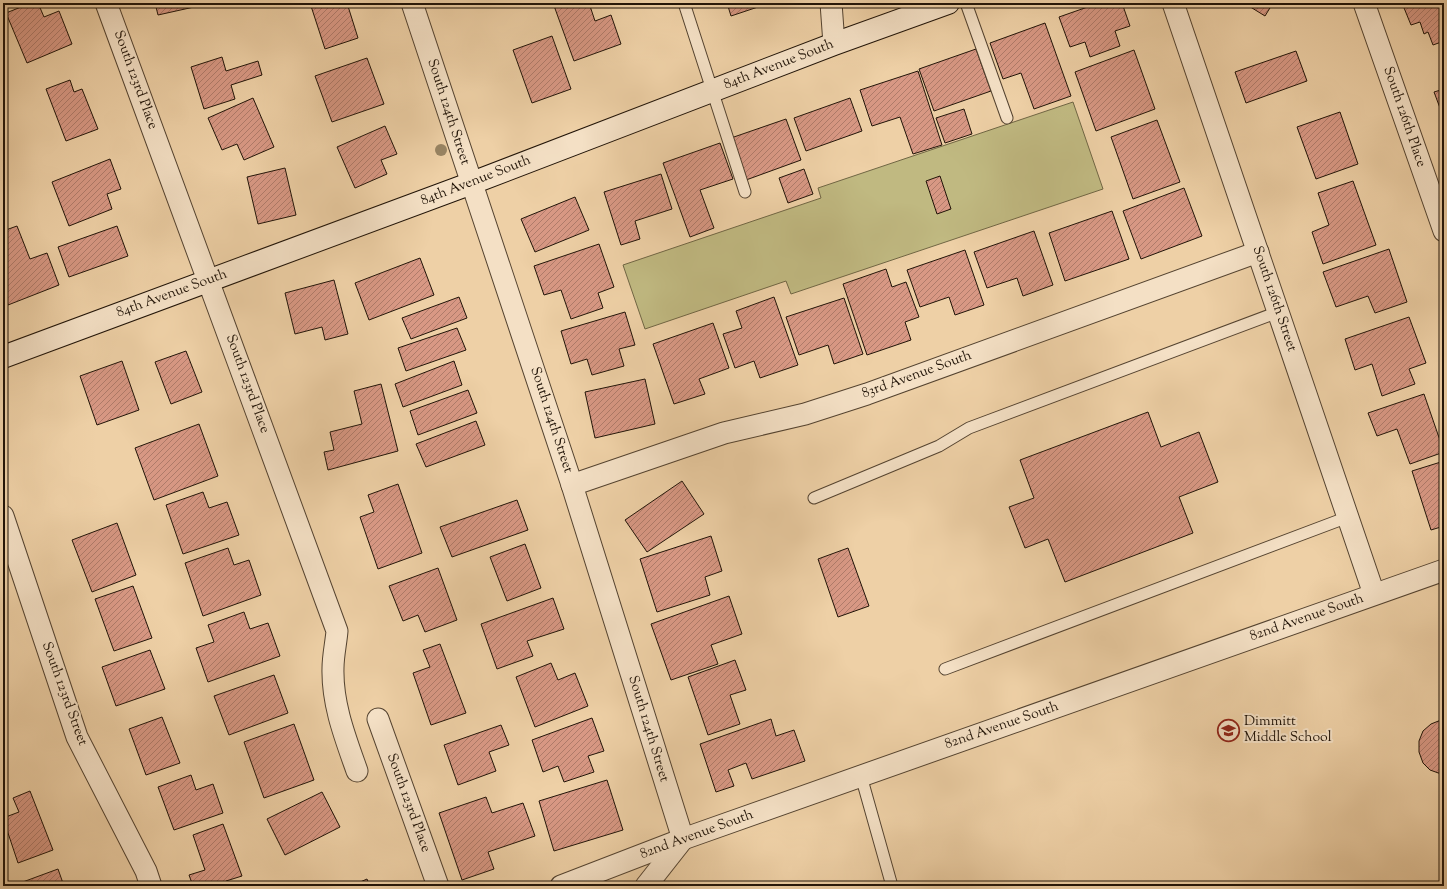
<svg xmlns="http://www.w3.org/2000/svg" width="1447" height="889" viewBox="0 0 1447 889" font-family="'Sorts Mill Goudy',serif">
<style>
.green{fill:#c0b981;stroke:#706644}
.building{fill:url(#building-hatch);stroke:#211408}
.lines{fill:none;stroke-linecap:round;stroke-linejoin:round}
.lane-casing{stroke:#544330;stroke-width:13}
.street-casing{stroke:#544330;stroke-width:23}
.secondary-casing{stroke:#211408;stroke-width:24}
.lane{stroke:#f4e0c5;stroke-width:11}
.street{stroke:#f4e0c5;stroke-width:21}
.secondary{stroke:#f4e0c5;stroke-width:22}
.tree{fill:#988463}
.labels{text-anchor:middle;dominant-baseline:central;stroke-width:4;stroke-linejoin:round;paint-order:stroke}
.street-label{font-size:14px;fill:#211408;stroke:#f4e0c5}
.poi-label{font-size:14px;fill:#211408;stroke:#f4e0c5;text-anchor:start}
</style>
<defs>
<pattern id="building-hatch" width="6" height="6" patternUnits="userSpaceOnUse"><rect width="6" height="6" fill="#d89884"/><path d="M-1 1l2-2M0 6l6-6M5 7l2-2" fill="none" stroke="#af7b6a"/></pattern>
</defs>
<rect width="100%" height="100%" fill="#eed0a6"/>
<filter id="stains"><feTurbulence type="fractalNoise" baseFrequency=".005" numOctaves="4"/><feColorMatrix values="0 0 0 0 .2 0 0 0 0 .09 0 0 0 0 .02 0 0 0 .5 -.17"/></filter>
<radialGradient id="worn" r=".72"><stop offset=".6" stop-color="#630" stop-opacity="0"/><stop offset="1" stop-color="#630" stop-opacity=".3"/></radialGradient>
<path class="green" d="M1073,102L1103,189L791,294L786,281L645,329L623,265L821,198L818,188Z"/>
<g class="building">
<path d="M31,3H38L44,17L59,11L72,44L27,63L6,13Z"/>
<path d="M155,3H212L158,15Z"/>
<path d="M310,3H347L358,38L325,49Z"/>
<path d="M553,3H589L595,21L611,15L621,44L574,61Z"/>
<path d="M727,3H770L731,16Z"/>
<path d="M1099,3H1122L1130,26L1115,31L1120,46L1090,57L1085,42L1070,47L1059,17Z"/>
<path d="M1244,3H1273L1265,16Z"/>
<path d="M1402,3H1444V41L1433,45L1428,32L1424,34L1420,22L1411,25Z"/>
<path d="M1045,23L1071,96L1034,109L1021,73L1003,79L990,43Z"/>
<path d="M552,36L571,89L532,103L513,50Z"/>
<path d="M976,49L991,91L934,111L919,69Z"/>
<path d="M1134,50L1155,109L1096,131L1075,72Z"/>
<path d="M1296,51L1307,81L1246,103L1235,72Z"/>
<path d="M222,57L226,71L258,61L262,75L231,85L235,99L204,109L191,67Z"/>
<path d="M367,58L384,104L332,122L315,76Z"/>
<path d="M918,71L942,145L913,154L900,117L872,126L860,90Z"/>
<path d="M70,80L74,92L82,89L98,129L66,141L46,89Z"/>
<path d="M1444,89V116H1443L1434,92Z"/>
<path d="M253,98L274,147L244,160L237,144L222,150L208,118Z"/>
<path d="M850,98L862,131L806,151L794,118Z"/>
<path d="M964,109L972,134L945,143L936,118Z"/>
<path d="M1340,112L1358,164L1316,179L1297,127Z"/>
<path d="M786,119L801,160L746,180L731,138Z"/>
<path d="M1157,120L1180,182L1133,199L1111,137Z"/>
<path d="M385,126L397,154L381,160L387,174L355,188L337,147Z"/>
<path d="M720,143L733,179L700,190L714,228L690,237L663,163Z"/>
<path d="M110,159L121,189L107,194L112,209L69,226L52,182Z"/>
<path d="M285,168L296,215L258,224L247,177Z"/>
<path d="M804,169L813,194L788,203L779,178Z"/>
<path d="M661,174L672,209L635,221L640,239L621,245L604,192Z"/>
<path d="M940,176L951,209L937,214L926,181Z"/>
<path d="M1353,181L1376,245L1323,264L1312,232L1329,225L1318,193Z"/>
<path d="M1184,188L1202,236L1141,259L1123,211Z"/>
<path d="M575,197L589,230L535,252L521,219Z"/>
<path d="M1112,211L1129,259L1065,281L1049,233Z"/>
<path d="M17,226L30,259L47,253L59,285L8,305L3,292V231Z"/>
<path d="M117,226L128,256L69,277L58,247Z"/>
<path d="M1034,231L1053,285L1023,296L1017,278L987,288L974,252Z"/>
<path d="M599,244L614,287L598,293L603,308L571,319L561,290L544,295L534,266Z"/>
<path d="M1389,249L1407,302L1375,313L1368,296L1336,307L1323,272Z"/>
<path d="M965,250L984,305L955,315L949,297L920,307L907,270Z"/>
<path d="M420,258L434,295L369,320L355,283Z"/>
<path d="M886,269L892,287L906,282L919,317L905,322L911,340L867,355L843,284Z"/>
<path d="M334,280L348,334L325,340L322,327L295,334L285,293Z"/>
<path d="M459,297L467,318L411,339L402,318Z"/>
<path d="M774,297L798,365L760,378L754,361L735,368L723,334L742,328L736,311Z"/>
<path d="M844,298L863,354L834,364L828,345L799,355L786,317Z"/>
<path d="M625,312L635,345L619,349L624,366L592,375L587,359L571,364L561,331Z"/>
<path d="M1409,317L1426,363L1409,369L1415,384L1382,396L1372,364L1355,370L1345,339Z"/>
<path d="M713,323L729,368L699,379L705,394L674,404L653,344Z"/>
<path d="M457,328L466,350L406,371L398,348Z"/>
<path d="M186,351L202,392L171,404L155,362Z"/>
<path d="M122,361L139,410L97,425L80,376Z"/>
<path d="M454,361L462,385L403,407L395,384Z"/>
<path d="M645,379L655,424L595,438L585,392Z"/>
<path d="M381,384L398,451L328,470L324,452L334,450L330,432L362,424L354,391Z"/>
<path d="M468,390L477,413L418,435L410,411Z"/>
<path d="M1424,394L1444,452L1410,464L1397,429L1377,436L1368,413Z"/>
<path d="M1148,412L1161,447L1199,432L1218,482L1179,497L1193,533L1065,582L1048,539L1025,548L1009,507L1034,498L1020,460Z"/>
<path d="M476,421L485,445L426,467L416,444Z"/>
<path d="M199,424L218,476L154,500L135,448Z"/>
<path d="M1444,461V526L1431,530L1412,471Z"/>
<path d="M682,481L704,514L647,552L625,520Z"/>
<path d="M398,484L422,553L378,569L360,517L374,512L368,495Z"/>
<path d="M203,492L209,508L227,502L239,535L183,554L166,505Z"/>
<path d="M517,500L528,530L452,557L440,527Z"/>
<path d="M117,523L136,575L92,592L72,540Z"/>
<path d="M711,536L722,571L705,577L710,595L657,612L640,559Z"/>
<path d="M525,544L541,588L507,601L490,557Z"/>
<path d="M228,548L234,565L249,560L261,595L203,616L185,563Z"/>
<path d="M848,548L869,606L838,617L818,559Z"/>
<path d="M438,568L457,620L425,632L418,615L403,621L389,586Z"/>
<path d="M133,586L152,638L114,651L95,599Z"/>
<path d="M729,596L742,634L711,645L718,664L671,680L651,624Z"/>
<path d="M553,598L564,629L527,641L533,656L497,669L481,624Z"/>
<path d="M244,612L250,629L268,623L280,656L208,682L196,648L214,642L208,625Z"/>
<path d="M440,644L466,713L431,725L413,673L430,667L423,650Z"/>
<path d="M150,650L165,689L116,706L102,667Z"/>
<path d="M735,660L746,690L730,695L740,724L708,735L688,677Z"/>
<path d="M551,663L558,680L575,673L588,706L535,727L516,677Z"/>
<path d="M274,675L288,713L229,735L214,696Z"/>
<path d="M162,717L180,763L146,775L129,729Z"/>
<path d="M592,718L604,751L588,756L594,772L564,782L558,766L543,772L532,740Z"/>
<path d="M771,719L776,736L794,730L805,761L752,779L746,763L728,770L734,786L716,792L700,744Z"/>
<path d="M1441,720H1444V775L1430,770L1423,763L1419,752V741L1423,731L1431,724Z"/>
<path d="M294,724L314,780L264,798L244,742Z"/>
<path d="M501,725L509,745L489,752L496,771L458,785L444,745Z"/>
<path d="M191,775L196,790L213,784L223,813L174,830L158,787Z"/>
<path d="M607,780L623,830L554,851L539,801Z"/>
<path d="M30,791L53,850L18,863L3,818L19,812L13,798Z"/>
<path d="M322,792L340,827L285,855L267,819Z"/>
<path d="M486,797L492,813L523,803L535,836L488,852L494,869L462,880L439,813Z"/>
<path d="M223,824L242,876L226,881L228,886H193L189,875L205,870L193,835Z"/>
<path d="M58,869L64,886H21L20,883Z"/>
<path d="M367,879L370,886H351Z"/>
</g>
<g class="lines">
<defs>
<g id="lane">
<path d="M684,3L745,192"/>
<path d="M966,3L1007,118"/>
<path d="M814,498L939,446L969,428L1278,312"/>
<path d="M945,669L1348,517"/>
<path d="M861,776L892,886"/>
</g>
<g id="street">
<path d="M106,3L337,631C336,643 333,656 333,668C332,704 345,737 357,771"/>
<path d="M412,3L572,485L683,839"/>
<path d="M831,3L834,44"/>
<path d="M1173,3L1374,594"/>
<path d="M1364,3L1444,231"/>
<path d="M572,485L724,433L805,414L867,394L1258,252"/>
<path d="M3,516L77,737L146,871L151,886"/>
<path d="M378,719L438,886"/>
<path d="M561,886L683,839L1444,570"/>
<path d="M646,886L683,839"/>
</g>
<path id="secondary" d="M3,357L472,183L834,44L948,3"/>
</defs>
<use href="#lane" class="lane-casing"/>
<use href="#street" class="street-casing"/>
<use href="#secondary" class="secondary-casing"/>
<use href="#lane" class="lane"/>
<use href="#street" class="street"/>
<use href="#secondary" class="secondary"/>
</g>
<circle class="tree" cx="441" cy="150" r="6"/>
<defs>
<symbol id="school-ring" viewBox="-11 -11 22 22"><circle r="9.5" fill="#f4e0c5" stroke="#8f2418" stroke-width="1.5"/><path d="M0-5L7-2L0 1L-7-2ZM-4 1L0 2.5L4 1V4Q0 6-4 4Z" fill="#8f2418"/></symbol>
</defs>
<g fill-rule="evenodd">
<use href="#school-ring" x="1216" y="718" width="25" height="25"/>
</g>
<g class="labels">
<g class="street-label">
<text transform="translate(779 65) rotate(-21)">84th Avenue South</text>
<text transform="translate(135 80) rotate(70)">South 123rd Place</text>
<text transform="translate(448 112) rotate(72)">South 124th Street</text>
<text transform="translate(1404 117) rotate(71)">South 126th Place</text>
<text transform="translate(476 181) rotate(-21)">84th Avenue South</text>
<text transform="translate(172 294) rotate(-20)">84th Avenue South</text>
<text transform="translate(1274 299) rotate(71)">South 126th Street</text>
<text transform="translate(917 375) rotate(-20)">83rd Avenue South</text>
<text transform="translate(247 384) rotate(70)">South 123rd Place</text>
<text transform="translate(551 420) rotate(72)">South 124th Street</text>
<text transform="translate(1307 618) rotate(-19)">82nd Avenue South</text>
<text transform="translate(64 694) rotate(70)">South 123rd Street</text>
<text transform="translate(1002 726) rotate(-19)">82nd Avenue South</text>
<text transform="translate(648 729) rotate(73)">South 124th Street</text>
<text transform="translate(408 803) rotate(70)">South 123rd Place</text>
<text transform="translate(697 835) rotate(-20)">82nd Avenue South</text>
</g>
<g class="poi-label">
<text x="1244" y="722">Dimmitt<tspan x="1244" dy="16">Middle School</tspan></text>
</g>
</g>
<rect width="1447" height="889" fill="none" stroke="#eed0a6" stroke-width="16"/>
<rect x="4" y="4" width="1439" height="881" fill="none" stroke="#211408" stroke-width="2"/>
<rect x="8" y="8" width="1431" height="873" fill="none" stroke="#211408"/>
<rect width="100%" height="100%" filter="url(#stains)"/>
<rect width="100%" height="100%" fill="url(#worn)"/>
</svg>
